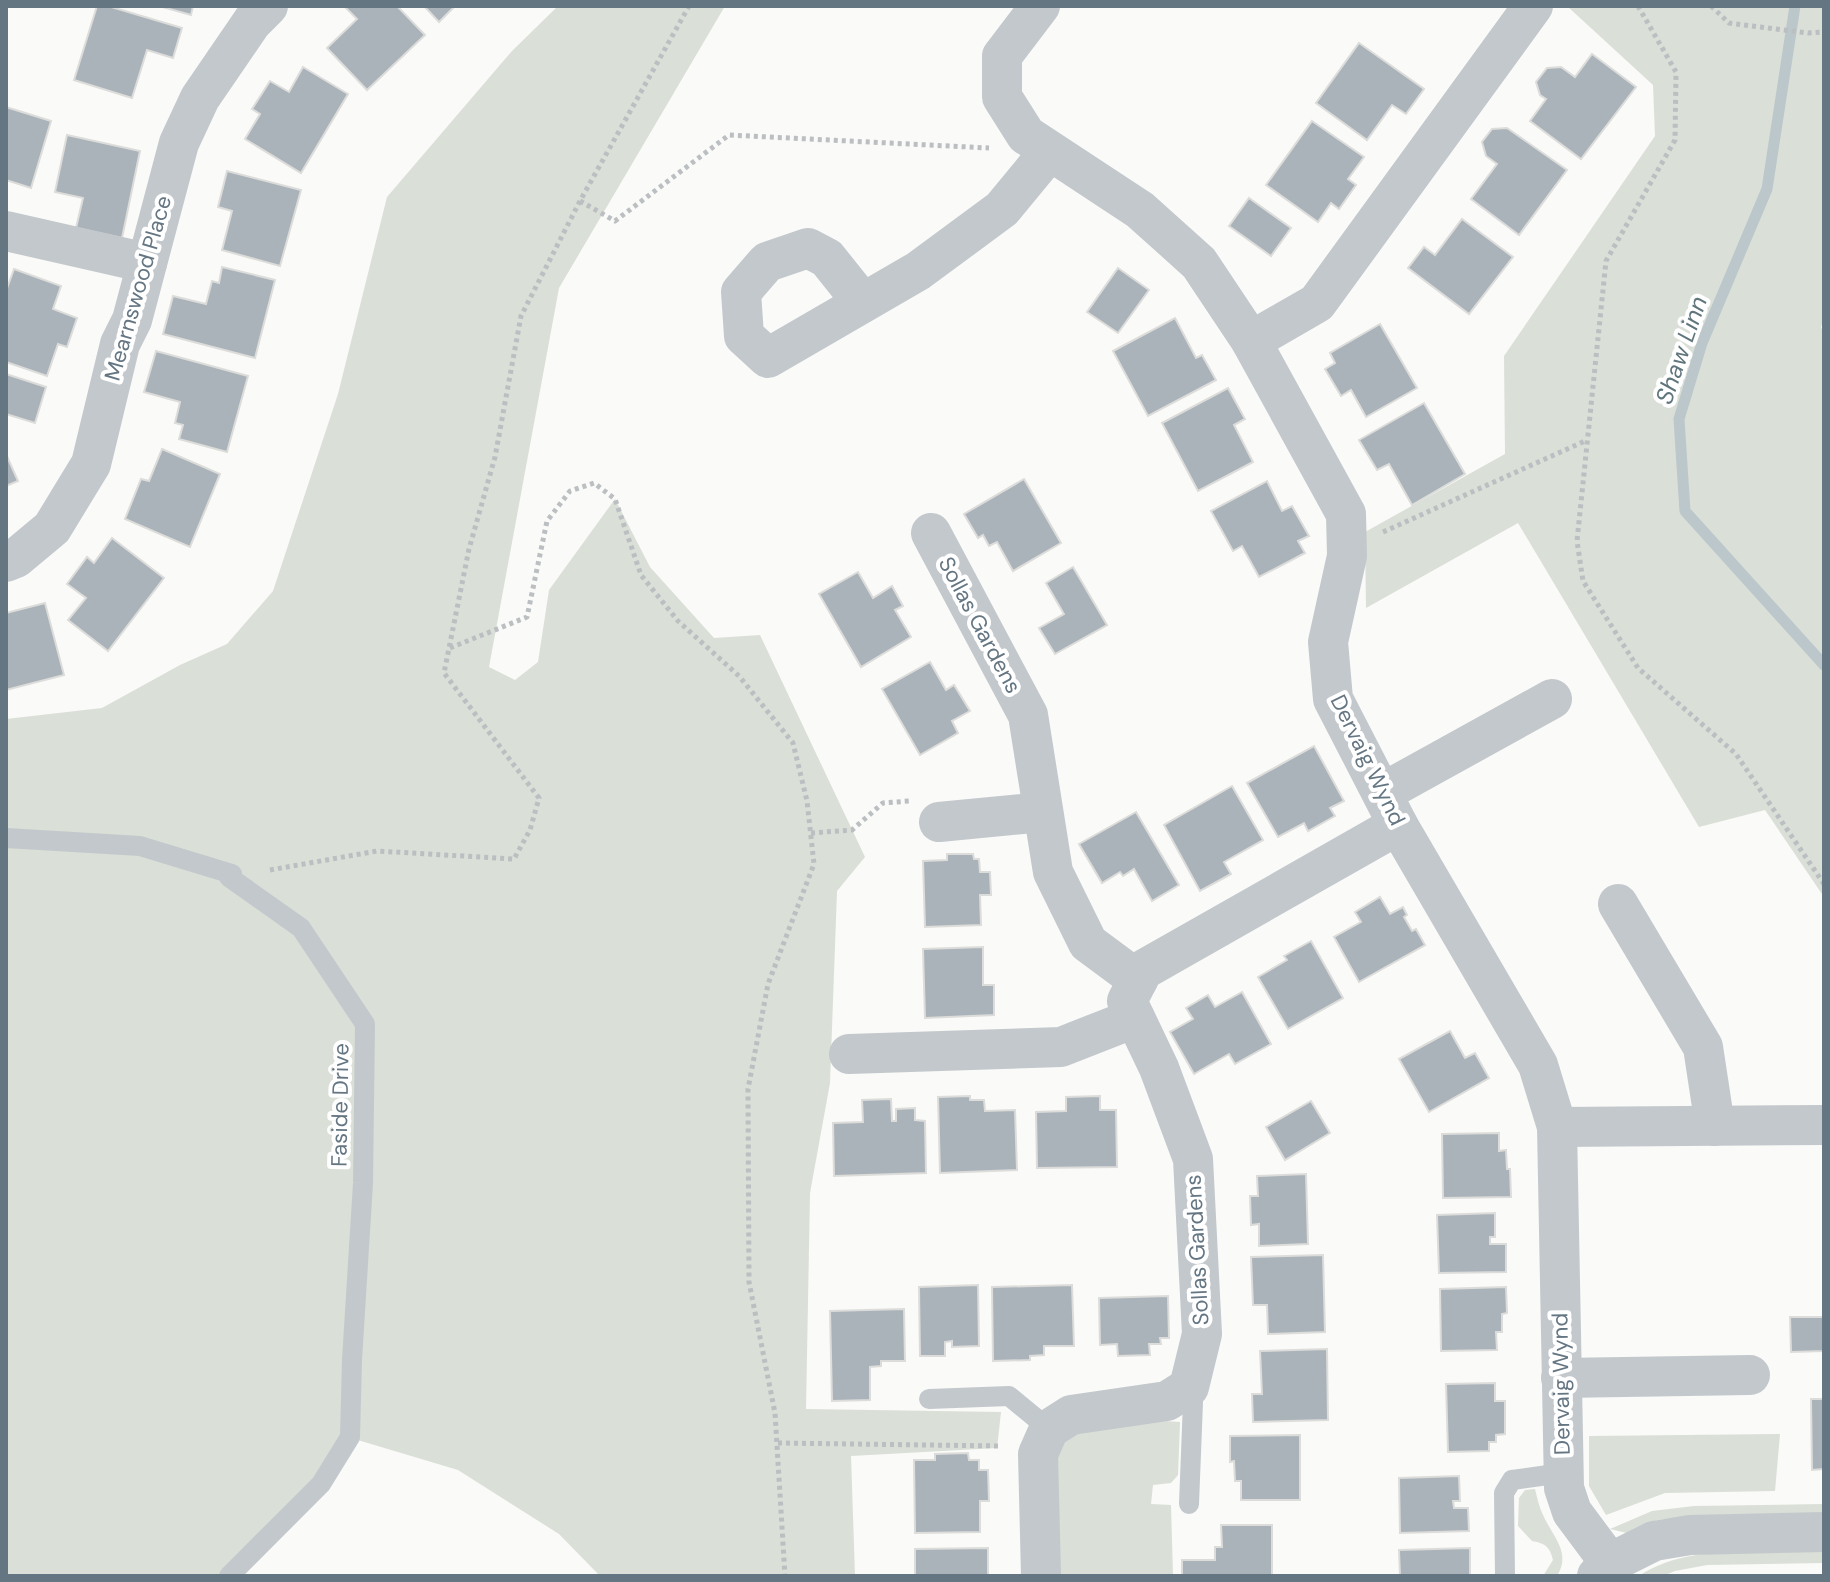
<svg xmlns="http://www.w3.org/2000/svg" width="1830" height="1582" viewBox="0 0 1830 1582" font-family="'DM Sans',sans-serif">
<style>
.green{fill:#dadfd7}
.lines{fill:none;stroke-linecap:round;stroke-linejoin:round}
.stream{stroke:#bbc7cb;stroke-width:11}
.building{fill:#aab3b9;stroke:#dcdcda;stroke-width:2}
.path{stroke:#bbbfc2;stroke-width:5;stroke-dasharray:4 4;stroke-linecap:butt}
.lane{stroke:#c3c8cc;stroke-width:20}
.street{stroke:#c3c8cc;stroke-width:40}
.labels{text-anchor:middle;dominant-baseline:central;stroke-width:8;stroke-linejoin:round;paint-order:stroke}
.street-label{font-size:22px;fill:#657683;stroke:#fff}
.water-label{font-size:24px;font-style:italic;fill:#60757c;stroke:#fff}
</style>
<rect width="100%" height="100%" fill="#fafaf8"/>
<g class="green">
<path d="M558,6H725L559,288L489,667L515,680L538,662L549,590L615,499L650,567L714,638L760,635L865,857L837,891L830,1083L810,1193L806,1409L1001,1412L997,1448L851,1456L855,1576H600L559,1534L458,1470L351,1438L229,1576H6V719L102,708L180,665L227,644L273,591L338,394L387,197L512,51Z"/>
<path d="M1567,6H1824V319L1821,327L1824,335V897L1765,810L1699,827L1518,523L1366,608L1365,532L1505,454L1504,356L1655,136L1653,85Z"/>
<path d="M1134,1419L1180,1422L1178,1475L1171,1483L1153,1485L1151,1504L1171,1505L1173,1576H1052L1054,1450L1084,1429Z"/>
<path d="M1780,1434L1775,1491L1665,1493L1606,1515L1589,1486V1436Z"/>
<path d="M1535,1489C1537,1497 1539,1507 1543,1515C1552,1536 1572,1552 1557,1576H1543L1553,1560C1550,1547 1545,1543 1532,1541L1518,1526L1519,1498L1525,1490Z"/>
<path d="M1824,1504V1515L1678,1518L1657,1520L1627,1533L1610,1529L1652,1511L1694,1506Z"/>
<path d="M1824,1552V1563L1707,1565L1675,1571L1663,1576H1639C1685,1543 1769,1552 1824,1552Z"/>
</g>
<g class="lines">
<path class="stream" d="M1795,6L1767,189L1702,343L1679,419L1685,511L1824,665"/>
</g>
<g class="building">
<path d="M97,6H108L182,28L173,58L147,50L132,98L74,80Z"/>
<path d="M159,6H193L191,15Z"/>
<path d="M344,6H397L425,35L367,90L327,48L357,19Z"/>
<path d="M424,6H455L439,22Z"/>
<path d="M1359,43L1424,89L1406,114L1392,105L1367,140L1316,103Z"/>
<path d="M1592,54L1636,87L1581,159L1530,121L1546,99L1540,95L1536,82L1547,68L1561,67L1575,77Z"/>
<path d="M303,67L348,94L301,173L245,139L260,114L252,109L270,81L289,92Z"/>
<path d="M6,107L51,121L31,188L6,180Z"/>
<path d="M1312,121L1364,157L1348,179L1356,185L1339,209L1331,203L1318,222L1266,185Z"/>
<path d="M1507,128L1567,170L1519,235L1471,199L1497,164L1486,156L1482,142L1492,129Z"/>
<path d="M67,135L140,151L122,238L76,228L83,198L55,192Z"/>
<path d="M227,171L301,190L280,266L222,250L232,211L218,207Z"/>
<path d="M1249,198L1291,228L1271,256L1229,226Z"/>
<path d="M1462,219L1513,257L1469,314L1408,268L1424,247L1435,255Z"/>
<path d="M222,267L275,280L255,358L163,334L173,296L206,304L212,281L219,283Z"/>
<path d="M1118,268L1149,290L1118,333L1087,312Z"/>
<path d="M14,269L61,286L53,309L77,318L67,347L58,344L47,376L6,362V291Z"/>
<path d="M1175,318L1196,358L1202,355L1216,380L1148,416L1113,351Z"/>
<path d="M1380,324L1417,388L1366,417L1351,390L1341,396L1325,369L1335,363L1330,353Z"/>
<path d="M156,351L248,376L227,452L179,439L183,425L175,423L180,402L144,392Z"/>
<path d="M6,374L46,387L35,423L6,414Z"/>
<path d="M1228,388L1245,419L1234,425L1253,462L1198,491L1162,423Z"/>
<path d="M1424,403L1465,474L1412,505L1389,464L1377,470L1359,440Z"/>
<path d="M162,449L220,474L190,547L125,519L141,479L149,481Z"/>
<path d="M6,454L18,481L6,486Z"/>
<path d="M1024,479L1061,543L1013,571L997,542L989,546L983,535L978,538L964,514Z"/>
<path d="M1267,481L1282,511L1292,506L1309,536L1298,541L1305,553L1259,577L1242,546L1233,551L1211,511Z"/>
<path d="M112,538L164,578L108,651L68,620L86,598L67,584L87,557L94,563Z"/>
<path d="M1073,567L1107,625L1055,654L1039,628L1064,614L1046,583Z"/>
<path d="M858,572L873,598L892,586L903,606L895,610L911,637L861,667L819,594Z"/>
<path d="M45,603L64,675L6,690V613Z"/>
<path d="M930,662L946,690L954,685L970,711L952,721L958,733L920,755L882,689Z"/>
<path d="M1314,746L1344,801L1330,808L1335,816L1308,831L1304,823L1278,837L1247,783Z"/>
<path d="M1232,786L1263,840L1224,862L1231,874L1200,891L1164,825Z"/>
<path d="M1136,812L1179,885L1152,901L1134,869L1123,876L1120,872L1102,883L1079,844Z"/>
<path d="M947,854H973L974,859H979L980,872H990L991,895H980L981,925L925,927L923,861L947,860Z"/>
<path d="M1380,897L1390,914L1403,907L1407,915L1404,917L1412,931L1416,929L1425,945L1359,982L1334,937L1361,922L1355,912Z"/>
<path d="M1311,941L1343,998L1288,1029L1258,977L1287,960L1284,956Z"/>
<path d="M983,947V985H994V1015L925,1018L923,949Z"/>
<path d="M1242,992L1271,1044L1235,1064L1229,1054L1194,1074L1170,1032L1193,1019L1186,1008L1208,995L1215,1007Z"/>
<path d="M1450,1031L1465,1058L1475,1053L1489,1078L1429,1112L1399,1059Z"/>
<path d="M970,1096V1100H984L985,1111L1015,1110L1017,1170L940,1173L938,1097Z"/>
<path d="M1100,1096V1110H1116L1117,1167L1037,1168L1036,1112L1066,1111V1097Z"/>
<path d="M891,1099L892,1121H896V1109L915,1108V1120L925,1121L926,1173L834,1176L833,1123L863,1122L862,1100Z"/>
<path d="M1311,1101L1330,1133L1285,1160L1266,1127Z"/>
<path d="M1499,1133V1151L1506,1150L1507,1169H1510L1511,1197L1443,1198L1442,1134Z"/>
<path d="M1306,1174L1308,1244L1259,1246V1224L1251,1225L1250,1196H1258L1257,1176Z"/>
<path d="M1495,1213V1237H1490V1244H1506V1272L1439,1273L1437,1215Z"/>
<path d="M1323,1255L1325,1332L1268,1334L1267,1305H1253L1251,1257Z"/>
<path d="M978,1285L979,1346L952,1347V1341L945,1342V1356H920L919,1287Z"/>
<path d="M1072,1285L1074,1346H1044V1355L1030,1356V1360L993,1361L992,1287Z"/>
<path d="M1506,1287L1507,1313L1502,1314V1332H1496L1497,1350L1441,1351L1440,1289Z"/>
<path d="M1168,1296L1169,1338H1160L1161,1344H1149L1150,1355L1118,1356L1117,1344L1100,1345L1099,1298Z"/>
<path d="M904,1309L905,1361H881V1366L870,1367V1400L832,1401L830,1311Z"/>
<path d="M1790,1317H1824V1351L1791,1352Z"/>
<path d="M1327,1349L1328,1420L1253,1422L1252,1394H1262L1260,1351Z"/>
<path d="M1495,1383V1401H1505V1434L1496,1435V1442H1489V1451L1448,1452L1446,1384Z"/>
<path d="M1811,1399H1824V1469L1812,1470Z"/>
<path d="M1300,1435V1500H1241V1481H1235L1234,1461L1230,1462V1436Z"/>
<path d="M968,1453L969,1460H979V1470H988L989,1501H980V1532L915,1533L914,1460H935V1454Z"/>
<path d="M1459,1476L1460,1501H1453L1454,1508H1468L1469,1531L1400,1533L1399,1478Z"/>
<path d="M1221,1525H1272V1576H1182V1560H1215V1547H1222Z"/>
<path d="M988,1548V1576H915V1549Z"/>
<path d="M1470,1548V1575L1400,1576L1399,1550Z"/>
</g>
<g class="lines">
<g class="path">
<path d="M1638,6L1676,72L1675,140L1606,261L1577,541L1583,581L1638,668L1736,754L1824,884"/>
<path d="M1711,6L1729,23L1808,33L1824,32"/>
<path d="M580,201L615,221L729,135L989,148"/>
<path d="M1383,532L1585,441"/>
<path d="M450,648L527,617L547,521L570,491L594,483L615,499L641,575L678,621L739,676L793,743L807,801L814,864L768,984L748,1089L749,1282L775,1413L785,1576"/>
<path d="M811,833L852,830L883,803L909,801"/>
<path d="M270,870L377,851L514,859L530,830L539,798L444,673L469,549L495,457L521,316L580,201L689,6"/>
<path d="M778,1443L1001,1446"/>
</g>
<g class="lane">
<path d="M6,838L140,846L232,874L229,877L301,928L365,1024L363,1183L352,1360L350,1437L321,1484L229,1576"/>
<path d="M929,1399L1009,1396L1049,1429"/>
<path d="M1189,1504L1193,1402L1189,1387"/>
<path d="M1505,1576L1504,1493L1512,1480L1562,1473"/>
</g>
<g class="street">
<path d="M1040,6L1002,56V97L1026,135L1140,210L1199,263L1251,341L1346,514L1347,556L1328,642L1333,699L1398,825L1538,1065L1557,1127L1564,1488L1572,1512L1610,1563"/>
<path d="M6,231L147,263"/>
<path d="M863,303L827,258L808,248L767,262L741,292L744,336L768,358L918,271L1002,209L1049,152"/>
<path d="M1251,341L1317,303L1533,6"/>
<path d="M931,533L1028,715L1053,872L1088,943L1138,980"/>
<path d="M6,562L16,558L52,528L91,464L120,344L132,320L179,143L200,98L252,22L268,6"/>
<path d="M1382,793L1552,699"/>
<path d="M939,822L1043,812"/>
<path d="M1618,904L1703,1047L1715,1126"/>
<path d="M849,1054L1061,1047L1135,1018"/>
<path d="M1557,1127L1824,1125"/>
<path d="M1561,1378L1750,1375"/>
<path d="M1041,1576L1038,1454L1049,1429L1071,1415L1167,1401L1189,1387L1202,1334L1193,1159L1159,1068L1127,1001L1143,970L1398,825"/>
<path d="M1597,1576L1610,1563L1654,1541L1690,1535L1824,1532"/>
</g>
</g>
<g class="labels">
<g class="street-label">
<text transform="translate(138 288) rotate(-74)">Mearnswood Place</text>
<text transform="translate(980 625) rotate(62)">Sollas Gardens</text>
<text transform="translate(1368 760) rotate(64)">Dervaig Wynd</text>
<text transform="translate(340 1105) rotate(-89)">Faside Drive</text>
<text transform="translate(1197 1250) rotate(-93)">Sollas Gardens</text>
<text transform="translate(1561 1384) rotate(-91)">Dervaig Wynd</text>
</g>
<g class="water-label">
<text transform="translate(1681 350) rotate(-71)">Shaw Linn</text>
</g>
</g>
<rect width="1830" height="1582" fill="none" stroke="#657683" stroke-width="16"/>
</svg>
